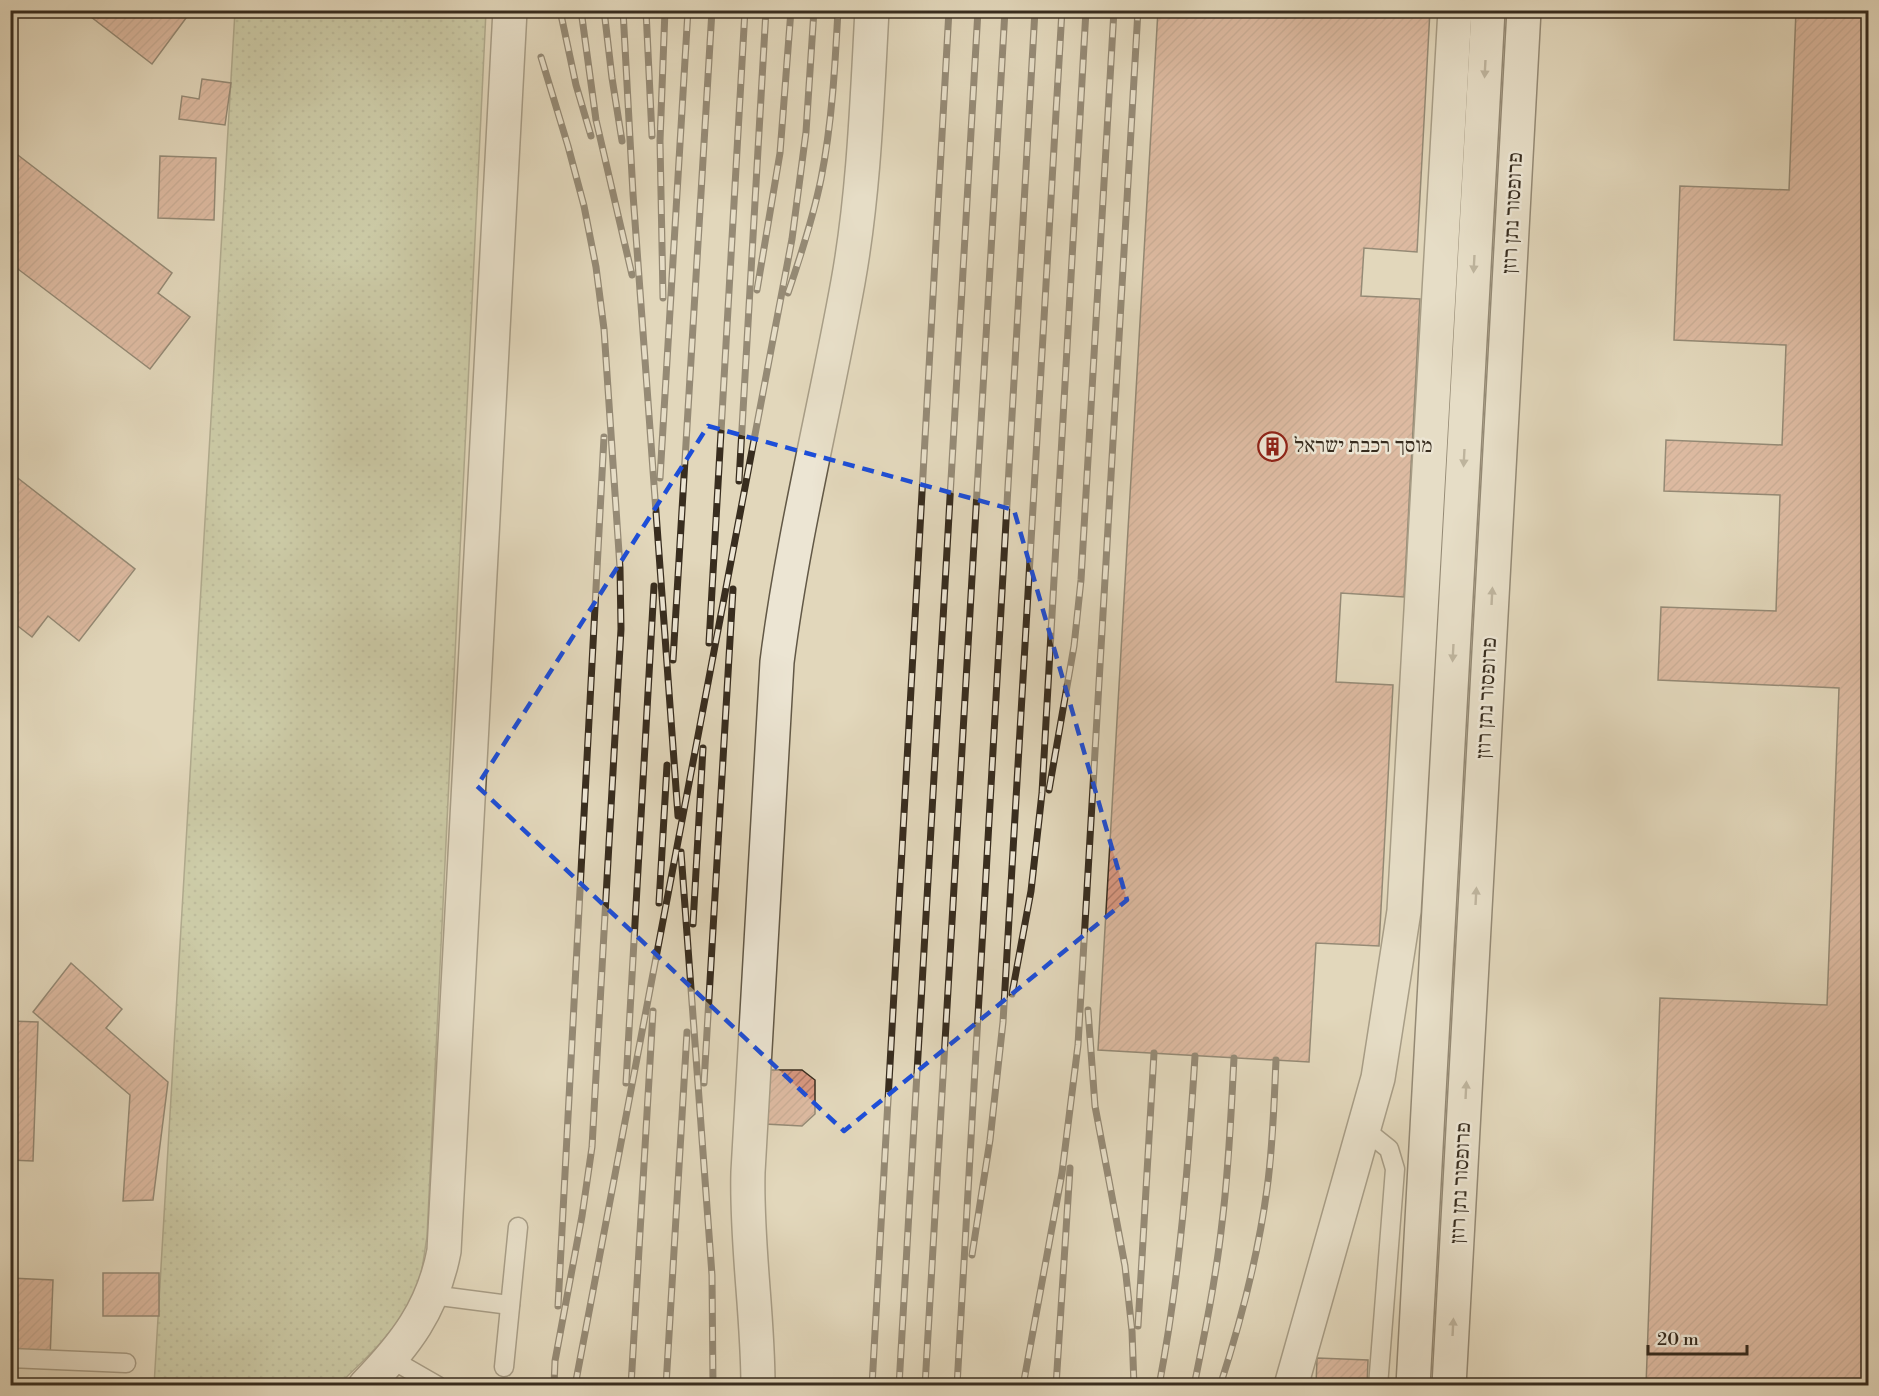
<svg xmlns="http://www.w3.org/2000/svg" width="1879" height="1396" viewBox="0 0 1879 1396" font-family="'Libre Bodoni','Frank Ruhl Libre',serif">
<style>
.grass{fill:url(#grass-dots);stroke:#767658;stroke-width:1.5}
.building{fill:url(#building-hatch);stroke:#382d1f;stroke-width:1.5}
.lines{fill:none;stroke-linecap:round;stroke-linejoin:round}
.lane-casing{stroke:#625846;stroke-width:21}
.street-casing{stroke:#625846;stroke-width:36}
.secondary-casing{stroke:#382d1f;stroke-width:36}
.lane{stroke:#ece5d3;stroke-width:18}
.street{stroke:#ece5d3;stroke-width:33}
.secondary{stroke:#ece5d3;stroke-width:33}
.rail-casing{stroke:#382d1f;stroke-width:7}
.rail{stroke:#ece5d3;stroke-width:4.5;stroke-dasharray:14;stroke-linecap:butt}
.oneway{fill:#928979}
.marked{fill:none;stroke:#1d4ed8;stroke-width:4.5;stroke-dasharray:12 8;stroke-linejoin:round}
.labels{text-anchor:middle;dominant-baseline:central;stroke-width:5;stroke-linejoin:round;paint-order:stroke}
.street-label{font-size:21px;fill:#382d1f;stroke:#ece5d3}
.poi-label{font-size:21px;fill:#382d1f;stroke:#ece5d3;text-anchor:start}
</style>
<defs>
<pattern id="grass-dots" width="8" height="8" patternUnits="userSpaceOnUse" patternTransform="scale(1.5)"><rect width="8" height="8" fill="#b3be91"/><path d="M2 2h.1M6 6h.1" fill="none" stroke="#939b76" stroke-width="1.8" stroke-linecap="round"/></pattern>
<pattern id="building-hatch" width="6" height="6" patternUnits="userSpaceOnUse" patternTransform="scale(1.5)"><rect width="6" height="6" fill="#d89881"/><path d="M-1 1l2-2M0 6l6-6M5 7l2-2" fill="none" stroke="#b07c69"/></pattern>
</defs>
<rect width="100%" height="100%" fill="#e2d7bb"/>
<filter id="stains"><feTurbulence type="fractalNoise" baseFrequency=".00333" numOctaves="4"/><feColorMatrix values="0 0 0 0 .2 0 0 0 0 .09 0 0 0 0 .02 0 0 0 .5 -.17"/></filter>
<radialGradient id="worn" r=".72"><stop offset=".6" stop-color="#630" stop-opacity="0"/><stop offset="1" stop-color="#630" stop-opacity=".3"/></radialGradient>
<path class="grass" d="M235,11H486L427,1237C424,1253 423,1272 417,1288C401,1326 367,1358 338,1385L154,1386Z"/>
<g class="building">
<path d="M82,10H192L152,64Z"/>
<path d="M1158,10H1430L1417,252L1364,248L1361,296L1420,299L1404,597L1341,593L1336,682L1393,685L1379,946L1316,943L1309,1062L1098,1050Z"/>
<path d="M1796,10H1868V1386H1646L1660,998L1827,1005L1839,688L1658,680L1661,607L1776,611L1780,495L1664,491L1666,440L1782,445L1786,345L1674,340L1680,186L1789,190Z"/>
<path d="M202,79L231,83L225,125L179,119L182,96L199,99Z"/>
<path d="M10,149L172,273L158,293L190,317L150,369L10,263Z"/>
<path d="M160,156L216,158L214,220L158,218Z"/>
<path d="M10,472L135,569L79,641L48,616L32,637L10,620Z"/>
<path d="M71,963L122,1009L106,1028L168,1082L153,1200L123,1201L130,1095L33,1012Z"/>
<path d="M10,1021L38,1022L33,1161L10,1160Z"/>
<path d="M767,1070H802L815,1080V1114L802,1126L765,1124Z"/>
<rect x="103" y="1273" width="56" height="43"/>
<path d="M10,1278L53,1280L50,1359L10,1357Z"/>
<path d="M1317,1358L1368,1360L1367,1386H1316Z"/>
</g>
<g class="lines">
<defs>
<g id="lane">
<path d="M1364,1129L1389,1149L1395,1169L1378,1386"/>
<path d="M432,1295L510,1305"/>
<path d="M10,1358L126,1363"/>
<path d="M391,1359L438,1386"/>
<path d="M504,1367L518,1227"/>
</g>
<g id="street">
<path d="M365,1386C405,1345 433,1309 444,1251L510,10"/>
<path d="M758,1386C758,1314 746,1243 748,1172L777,662C793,535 825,409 848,282C864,193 867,101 872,10"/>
<path d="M1291,1386L1378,1078L1404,911L1455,10"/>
</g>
<g id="secondary">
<path d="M1413,1386L1488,10"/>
<path d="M1449,1386L1524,10"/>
</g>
</defs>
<use href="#lane" class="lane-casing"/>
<use href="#street" class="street-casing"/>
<use href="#secondary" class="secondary-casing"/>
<use href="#lane" class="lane"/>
<use href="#street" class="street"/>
<use href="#secondary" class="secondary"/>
<defs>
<g id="rail">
<path d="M560,10L576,85L591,136"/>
<path d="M581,10L596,120L632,275"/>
<path d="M604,10L612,78L622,141"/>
<path d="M623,10L633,194L678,816"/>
<path d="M646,10L652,136"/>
<path d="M541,57L568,146L584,206L596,267L604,329L620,568L621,629L592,1147L582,1216L555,1361L554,1386"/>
<path d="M757,290L780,153L791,10"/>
<path d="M788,293C801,255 813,218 821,179C832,123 835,67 838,10"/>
<path d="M663,298L660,141L665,10"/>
<path d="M660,478L688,10"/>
<path d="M739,481L766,10"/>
<path d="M709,643L745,10"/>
<path d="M673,660L712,10"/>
<path d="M1049,790L1074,646L1081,580L1114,10"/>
<path d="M681,852L712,1275L713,1386"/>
<path d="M659,903L667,765"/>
<path d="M693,924L703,748"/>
<path d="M1012,994L1031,891L1042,793L1086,10"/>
<path d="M1088,1010L1095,1106L1125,1266L1132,1331L1134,1386"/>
<path d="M626,1083L654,586"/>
<path d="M704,1083L733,589"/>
<path d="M972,1255L990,1140L1003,1022L1062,10"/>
<path d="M558,1306L604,437"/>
<path d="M1138,1326L1154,1053"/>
<path d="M575,1386L792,239L806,132L814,10"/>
<path d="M631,1386L653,1011"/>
<path d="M666,1386L687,1032"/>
<path d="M872,1386L949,10"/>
<path d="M899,1386L978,10"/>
<path d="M925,1386L1005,10"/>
<path d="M957,1386L1035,10"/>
<path d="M1023,1386L1062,1173L1078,1045L1138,10"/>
<path d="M1056,1386L1070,1168"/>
<path d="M1159,1386C1180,1275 1188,1168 1195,1056"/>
<path d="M1194,1386C1205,1332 1216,1278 1222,1223C1229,1168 1231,1113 1234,1058"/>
<path d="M1220,1386C1241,1321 1258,1256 1267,1189C1273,1146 1274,1103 1276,1060"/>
</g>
</defs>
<use href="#rail" class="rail-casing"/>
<use href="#rail" class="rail"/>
</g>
<defs><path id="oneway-solid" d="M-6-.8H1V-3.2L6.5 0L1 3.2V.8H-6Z" transform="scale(1.5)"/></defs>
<g class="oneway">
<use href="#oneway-solid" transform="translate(1485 69) rotate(93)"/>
<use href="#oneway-solid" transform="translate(1474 264) rotate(93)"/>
<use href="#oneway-solid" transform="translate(1464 458) rotate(93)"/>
<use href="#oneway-solid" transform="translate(1492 596) rotate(-87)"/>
<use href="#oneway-solid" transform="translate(1453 653) rotate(93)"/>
<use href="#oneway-solid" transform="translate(1476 896) rotate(-87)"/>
<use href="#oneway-solid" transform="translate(1466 1090) rotate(-87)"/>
<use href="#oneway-solid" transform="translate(1453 1327) rotate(-87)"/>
</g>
<path d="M0 0H1879V1396H0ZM708,426L1014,510L1127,900L844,1131L477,786Z" fill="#e2d7bb" fill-opacity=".55" fill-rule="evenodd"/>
<path class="marked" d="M708,426L1014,510L1127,900L844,1131L477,786Z"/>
<defs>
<symbol id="building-ring" viewBox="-11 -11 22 22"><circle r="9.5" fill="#ece5d3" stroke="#8f2418" stroke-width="1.5"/><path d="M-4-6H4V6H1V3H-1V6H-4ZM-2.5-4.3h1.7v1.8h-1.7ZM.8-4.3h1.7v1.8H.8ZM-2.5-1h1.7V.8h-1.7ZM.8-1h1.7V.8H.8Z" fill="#8f2418"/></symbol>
</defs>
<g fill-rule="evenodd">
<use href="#building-ring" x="1256" y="430" width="33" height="33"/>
</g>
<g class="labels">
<g class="street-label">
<text transform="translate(1513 213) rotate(-87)">פרופסור נתן רוזן</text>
<text transform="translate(1487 698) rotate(-87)">פרופסור נתן רוזן</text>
<text transform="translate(1461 1183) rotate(-87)">פרופסור נתן רוזן</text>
</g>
<g class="poi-label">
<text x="1294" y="446">מוסך רכבת ישראל</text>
</g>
</g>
<rect width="1879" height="1396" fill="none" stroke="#e2d7bb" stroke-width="36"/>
<rect x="12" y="12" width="1855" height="1372" fill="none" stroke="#382d1f" stroke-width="3"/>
<rect x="18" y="18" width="1843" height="1360" fill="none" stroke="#382d1f" stroke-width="1.5"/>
<path d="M1648 1345v9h99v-9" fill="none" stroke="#382d1f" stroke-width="3"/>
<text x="1657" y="1345" font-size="18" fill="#382d1f" stroke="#ece5d3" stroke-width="4.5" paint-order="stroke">20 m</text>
<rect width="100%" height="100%" filter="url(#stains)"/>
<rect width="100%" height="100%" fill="url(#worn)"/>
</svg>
